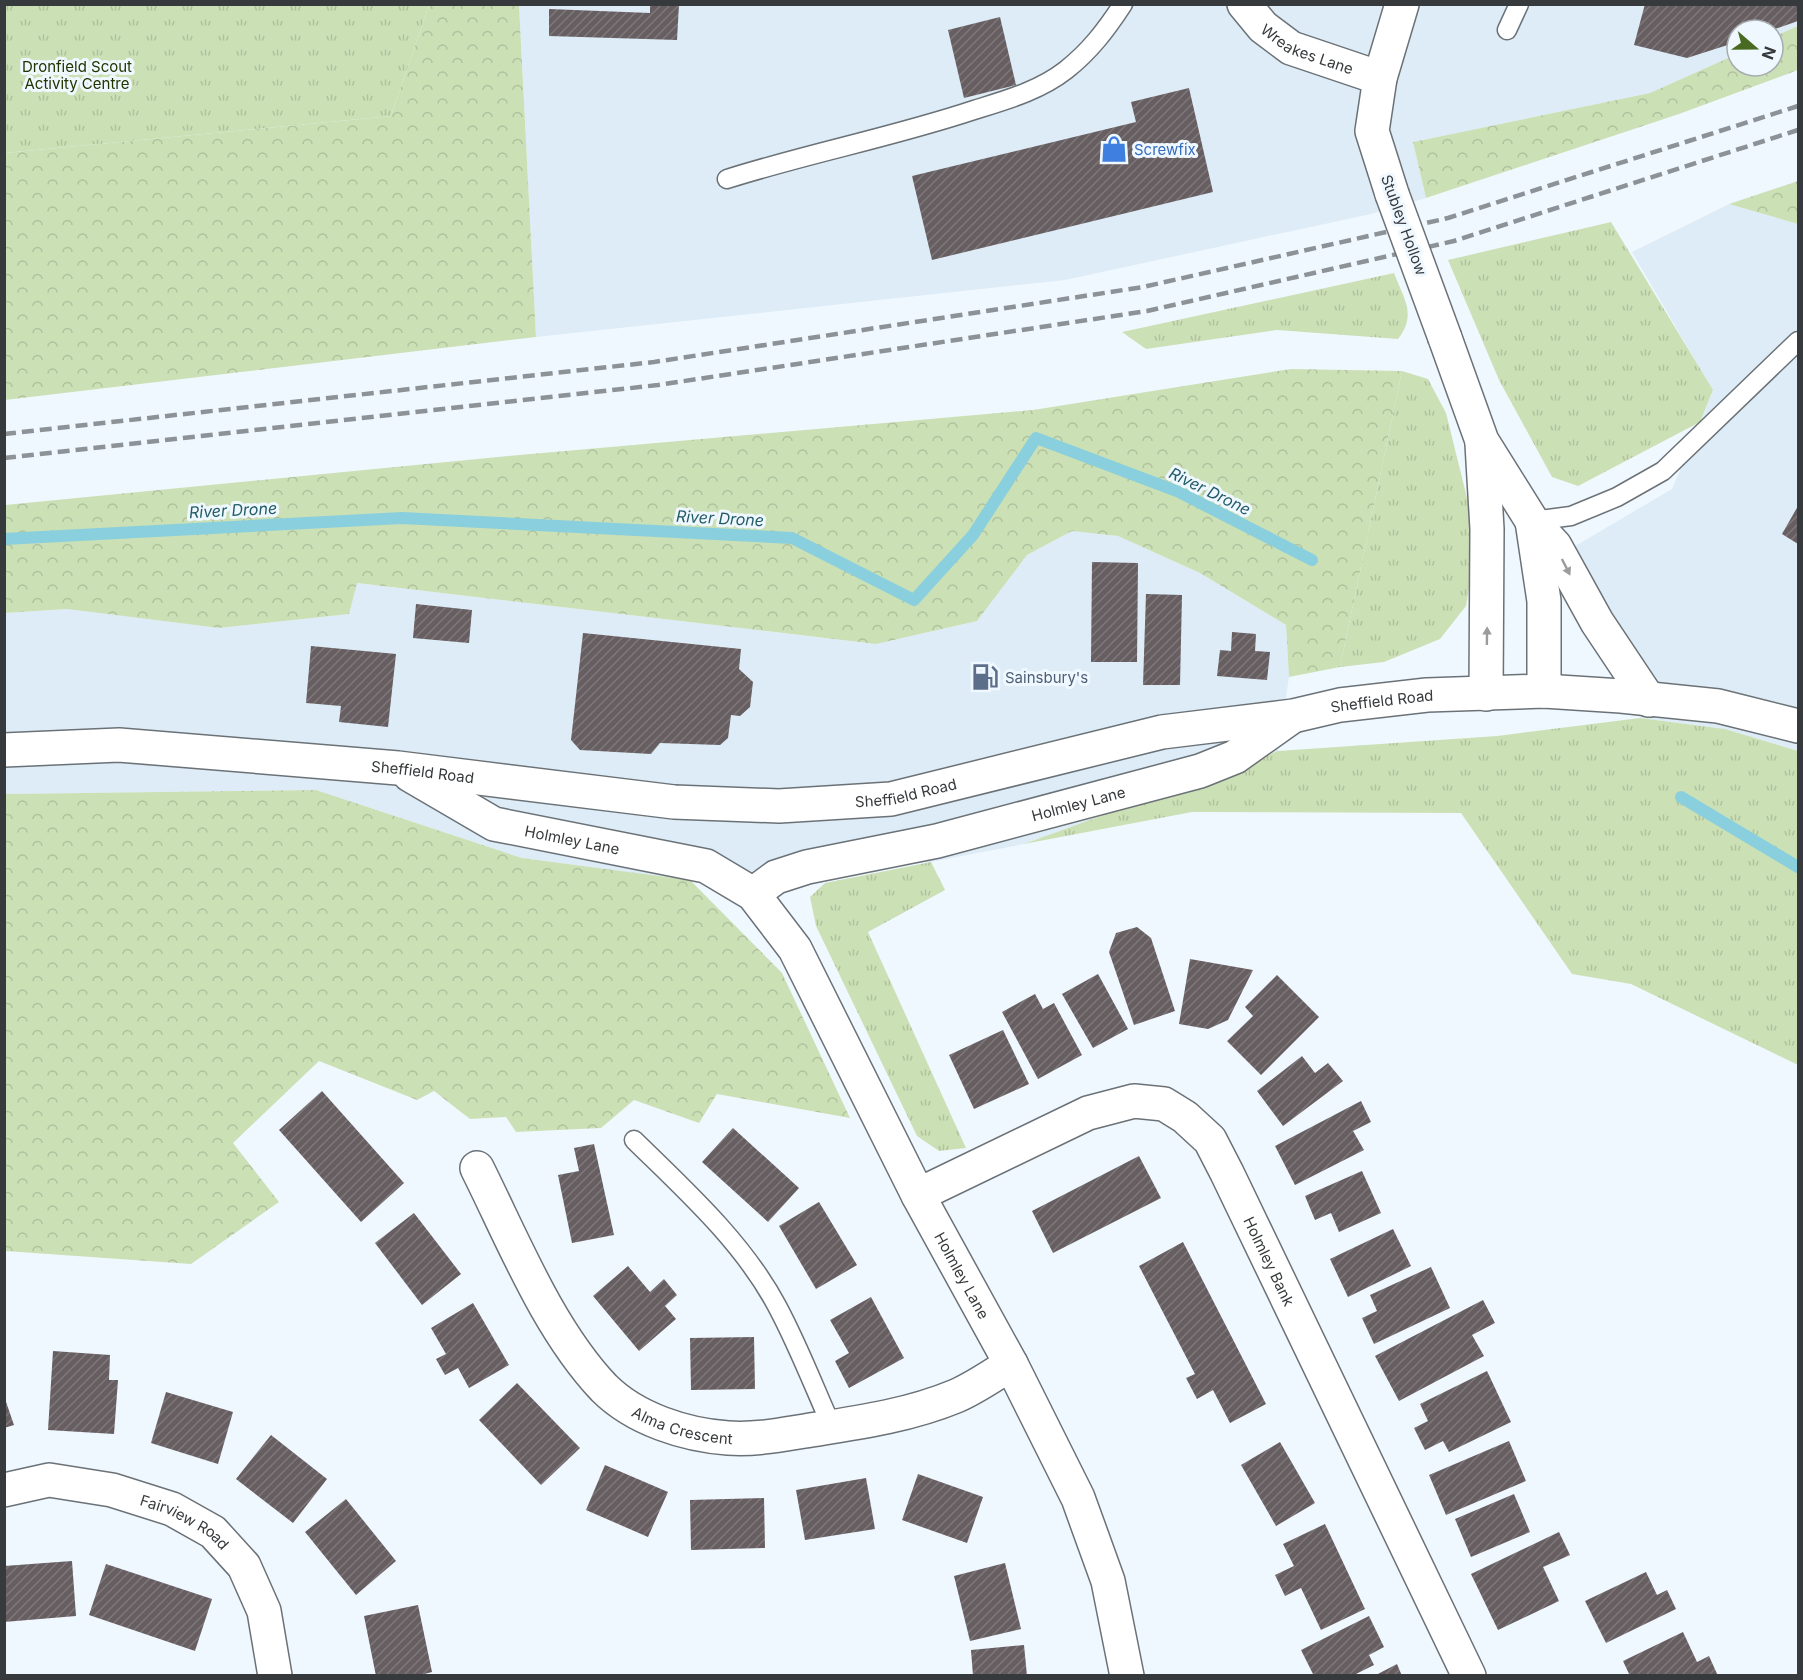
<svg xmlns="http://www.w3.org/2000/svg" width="1803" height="1680" viewBox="0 0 1803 1680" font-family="Inter,sans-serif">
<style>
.built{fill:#ddecf6}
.grass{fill:url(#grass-tufts)}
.forest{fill:url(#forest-crowns)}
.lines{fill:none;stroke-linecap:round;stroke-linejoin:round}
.stream{stroke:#8acfdd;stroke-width:12}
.building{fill:url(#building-hatch)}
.lane-casing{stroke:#6b7277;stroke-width:21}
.street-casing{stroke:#6b7277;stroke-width:36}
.secondary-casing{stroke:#6b7277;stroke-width:36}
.lane{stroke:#fff;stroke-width:18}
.street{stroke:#fff;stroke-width:33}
.secondary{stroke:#fff;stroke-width:33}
.rail{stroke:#8c9296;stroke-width:4.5;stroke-dasharray:12 6;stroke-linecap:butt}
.secondary-bridge-casing{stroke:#6b7277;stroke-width:36;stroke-linecap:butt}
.secondary-bridge{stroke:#fff;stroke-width:33}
.oneway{fill:#9b9c9e}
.labels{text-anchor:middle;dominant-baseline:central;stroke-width:6;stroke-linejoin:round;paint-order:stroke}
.street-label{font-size:15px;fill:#373a3c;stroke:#f0f8ff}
.park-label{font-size:15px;fill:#223500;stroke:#f0f8ff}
.shop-label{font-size:15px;fill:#366cbe;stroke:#f0f8ff;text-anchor:start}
.service-label{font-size:15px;fill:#4e5e75;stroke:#f0f8ff;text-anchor:start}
.water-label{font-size:16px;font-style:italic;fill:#235c67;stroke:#f0f8ff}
</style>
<defs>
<pattern id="grass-tufts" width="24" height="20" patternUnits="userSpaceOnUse" patternTransform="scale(1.5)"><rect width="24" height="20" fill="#cce0b6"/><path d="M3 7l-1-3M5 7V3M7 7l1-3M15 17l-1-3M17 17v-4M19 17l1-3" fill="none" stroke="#b0c19d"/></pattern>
<pattern id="forest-crowns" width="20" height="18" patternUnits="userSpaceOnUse" patternTransform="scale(1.5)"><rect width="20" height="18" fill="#cce0b6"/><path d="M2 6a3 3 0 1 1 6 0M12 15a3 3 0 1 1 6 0" fill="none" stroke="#b0c19d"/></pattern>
<pattern id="building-hatch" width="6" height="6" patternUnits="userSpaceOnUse" patternTransform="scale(1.5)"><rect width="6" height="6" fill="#675e62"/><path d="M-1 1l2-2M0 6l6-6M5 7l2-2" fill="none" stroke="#7e787a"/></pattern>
</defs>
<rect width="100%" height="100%" fill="#f0f8ff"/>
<g class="built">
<path d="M1798,4V26L1773,37V30H1737V54L1650,93L1413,142L1426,198L1371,214L1065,280L536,337L519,5Z"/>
<path d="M1729,204L1798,224V751L1725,729L1640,718L1565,552L1672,489L1713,391L1632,252Z"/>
<path d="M1072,531L1118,536L1200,573L1286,625L1289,677L1278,751L1024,844L931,862L690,880L522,858L316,790L5,794V613L67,609L219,628L349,614L356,583L876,644L977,621L1027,555Z"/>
</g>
<g class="grass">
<path d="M5,5H429L391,116L5,153Z"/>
<path d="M1611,222L1713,390L1700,422L1578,486L1552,477L1499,380L1448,260Z"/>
<path d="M1394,273C1404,299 1417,315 1398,339L1277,330L1146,349L1122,332Z"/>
<path d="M1402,371L1428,379L1446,413L1469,506L1471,577L1466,606L1440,639L1384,662L1340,667Z"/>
<path d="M1640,718L1725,729L1798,751V1065L1631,984L1572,974L1461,813L1192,812L1024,844L1278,751L1497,736Z"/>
<path d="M931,862L945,890L868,932L966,1148L939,1151L917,1136L816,926L810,897L825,883Z"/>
</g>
<g class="forest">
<path d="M429,5H519L536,337L5,400V153L391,116Z"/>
<path d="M1798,26V70L1679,114L1426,198L1413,142L1650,93L1737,54V66H1773V37Z"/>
<path d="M1798,181V224L1729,204Z"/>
<path d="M1291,369L1402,371L1340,667L1289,677L1286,625L1200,573L1118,536L1072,531L1027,555L977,621L876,644L357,583L349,614L219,628L67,609L5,613V505L508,456L1033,410Z"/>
<path d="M316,790L522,858L690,880L782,973L850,1118L717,1094L699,1123L634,1100L601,1128L516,1132L506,1117L470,1119L434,1091L417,1100L319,1061L233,1143L279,1202L191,1264L5,1251V794Z"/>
</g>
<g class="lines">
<g class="stream">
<path d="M4,539L402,518L792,538L914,600L973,535L1036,438L1179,492L1312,560"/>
<path d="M1681,797L1798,867"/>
</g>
</g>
<g class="building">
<path d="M650,4H679L677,40L549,36V9L650,13Z"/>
<path d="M1645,4H1798V21L1772,30H1737V42L1687,58L1634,45Z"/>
<path d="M1000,17L1016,85L964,98L948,30Z"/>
<path d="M1189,88L1213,192L932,260L912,176L1136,122L1131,102Z"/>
<path d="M1798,506V544L1782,534Z"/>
<path d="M1092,562L1138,563L1137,662H1091Z"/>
<path d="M1146,594L1182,595L1180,685H1143Z"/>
<path d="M416,604L472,610L469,643L413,638Z"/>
<path d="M1232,632L1256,634L1255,651L1270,652L1267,680L1217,676L1220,650L1231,651Z"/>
<path d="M583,633L741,649L739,669L753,682L750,707L740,716L731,715L728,738L720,745L660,743L651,754L580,750L571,740Z"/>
<path d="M311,646L396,654L388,727L339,722L341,706L306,703Z"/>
<path d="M1137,927L1151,938L1175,1011L1134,1025L1109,952L1116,933Z"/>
<path d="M1190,959L1253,970L1228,1020L1208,1029L1179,1024Z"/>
<path d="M1098,974L1128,1029L1093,1048L1062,994Z"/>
<path d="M1277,975L1319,1017L1261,1075L1227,1041L1253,1016L1245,1007Z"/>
<path d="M1035,994L1043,1009L1054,1003L1082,1055L1038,1079L1002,1012Z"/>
<path d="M1003,1030L1029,1084L974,1109L949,1055Z"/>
<path d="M1302,1056L1315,1073L1328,1063L1343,1081L1283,1126L1257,1091Z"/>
<path d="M322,1091L404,1183L361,1222L279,1130Z"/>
<path d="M1361,1101L1371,1122L1353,1131L1364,1150L1295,1185L1275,1146Z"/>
<path d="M733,1128L799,1188L768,1222L702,1162Z"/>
<path d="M594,1144L614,1235L572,1243L558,1175L579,1171L574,1148Z"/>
<path d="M1139,1156L1161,1198L1053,1253L1032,1211Z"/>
<path d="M1362,1171L1381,1213L1339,1232L1331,1213L1315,1220L1305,1196Z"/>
<path d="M819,1202L857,1265L816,1289L779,1226Z"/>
<path d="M414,1213L461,1274L422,1305L375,1243Z"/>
<path d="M1393,1229L1411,1266L1348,1297L1330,1259Z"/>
<path d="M1183,1242L1266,1404L1230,1423L1213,1390L1197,1399L1186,1378L1195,1374L1139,1266Z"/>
<path d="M628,1266L650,1292L664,1279L677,1295L665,1306L676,1319L639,1351L593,1296Z"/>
<path d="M1431,1267L1450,1308L1374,1344L1362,1318L1377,1311L1370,1295Z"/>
<path d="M871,1297L904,1358L849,1388L835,1361L849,1353L830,1320Z"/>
<path d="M1483,1300L1495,1323L1472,1335L1484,1356L1399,1401L1375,1356Z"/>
<path d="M473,1303L509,1365L469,1388L458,1368L445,1375L436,1359L446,1354L431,1328Z"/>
<path d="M754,1337L755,1389L691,1390L690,1338Z"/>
<path d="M53,1351L110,1355L109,1380H118L114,1434L48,1430Z"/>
<path d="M1487,1371L1511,1422L1449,1452L1443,1441L1425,1450L1414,1428L1428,1421L1420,1404Z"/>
<path d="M517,1383L580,1448L541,1485L479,1420Z"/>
<path d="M166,1392L233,1412L218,1464L151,1443Z"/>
<path d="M4,1396L14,1425L4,1428Z"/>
<path d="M271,1435L327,1479L293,1523L236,1479Z"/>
<path d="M1509,1441L1526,1481L1446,1515L1429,1475Z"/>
<path d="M1280,1442L1315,1503L1276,1526L1241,1465Z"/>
<path d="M605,1465L668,1492L648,1537L586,1510Z"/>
<path d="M918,1474L983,1497L967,1543L902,1520Z"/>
<path d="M866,1478L875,1529L805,1540L796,1490Z"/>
<path d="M1514,1494L1530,1532L1471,1557L1455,1519Z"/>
<path d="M764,1498L765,1548L691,1550L690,1500Z"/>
<path d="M346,1499L396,1561L356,1595L305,1532Z"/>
<path d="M1325,1524L1365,1609L1321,1630L1301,1588L1285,1596L1275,1575L1294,1566L1283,1544Z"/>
<path d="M1559,1532L1570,1555L1543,1567L1559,1601L1498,1630L1471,1574Z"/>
<path d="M72,1561L76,1616L4,1622V1566Z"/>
<path d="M1005,1563L1021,1629L970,1641L954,1576Z"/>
<path d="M106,1564L212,1599L195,1651L89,1615Z"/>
<path d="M1646,1572L1657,1595L1667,1590L1676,1609L1606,1643L1585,1601Z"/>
<path d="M418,1605L432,1672L417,1676H376L364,1616Z"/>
<path d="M1369,1616L1384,1647L1369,1655L1374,1665L1352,1676H1314L1301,1650Z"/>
<path d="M1683,1632L1697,1662L1709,1656L1718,1676H1630L1623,1661Z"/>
<path d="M1024,1645L1027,1676H973L971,1650Z"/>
<path d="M1397,1664L1402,1676H1374Z"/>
</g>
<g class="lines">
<defs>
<g id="lane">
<path d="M1507,30L1519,4"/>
<path d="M727,179C809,153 893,137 974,110C1006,100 1039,91 1066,70C1090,51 1106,30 1123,4"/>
<path d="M1532,521L1571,516L1617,497L1663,471L1798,341"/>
<path d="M634,1140C685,1190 743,1242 777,1306C798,1345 814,1387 832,1427"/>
</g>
<g id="street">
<path id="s1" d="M477,1168C513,1240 548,1329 604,1388C635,1419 685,1435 728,1438C754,1440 780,1435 805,1431C856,1423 908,1416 956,1396C975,1388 993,1375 1011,1364"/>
<path id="s2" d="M918,1195L1088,1113L1134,1101L1164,1104L1185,1117L1210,1140L1227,1173L1469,1676"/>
<path id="s3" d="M4,1490L49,1480L112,1490L172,1509L213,1532L244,1566L264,1611L275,1676"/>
</g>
<g id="secondary">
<path id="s4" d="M1244,4L1263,27L1291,48L1380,78"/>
<path d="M1392,194L1372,131L1380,78L1402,4"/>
<path d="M1445,338L1482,441L1532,521L1555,546L1597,622L1649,700"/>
<path d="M1482,444L1487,529L1486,694"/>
<path d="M1532,521L1544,601V691"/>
<path id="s5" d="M4,750L119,745L398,768L674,802L779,806L891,799L1162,732L1293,716L1340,705L1427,695L1544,691L1621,696L1718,706L1798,726"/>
<path id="s6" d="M410,775L494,824L706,866L753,894L795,949L918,1195L1011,1364L1078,1498L1108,1581L1127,1676"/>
<path id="s7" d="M753,894L776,877L807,867L937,841L1200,771L1235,757L1290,718"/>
</g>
</defs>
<use href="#lane" class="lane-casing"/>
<use href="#street" class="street-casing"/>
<use href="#secondary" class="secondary-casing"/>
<use href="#lane" class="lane"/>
<use href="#street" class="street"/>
<use href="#secondary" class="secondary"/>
<g class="rail">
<path d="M4,434L654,362L1143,287L1448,218L1798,106"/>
<path d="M4,458L658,385L1147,311L1454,241L1798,130"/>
</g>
<defs>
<path id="secondary-bridge" d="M1392,194L1445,338"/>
</defs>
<use href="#secondary-bridge" class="secondary-bridge-casing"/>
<use href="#secondary-bridge" class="secondary-bridge"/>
</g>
<defs><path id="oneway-solid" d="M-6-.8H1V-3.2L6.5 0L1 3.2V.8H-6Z" transform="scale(1.5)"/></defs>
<g class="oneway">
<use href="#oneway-solid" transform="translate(1566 567) rotate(63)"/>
<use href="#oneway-solid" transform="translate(1487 636) rotate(-89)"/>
</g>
<defs>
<symbol id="shop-bare" viewBox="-9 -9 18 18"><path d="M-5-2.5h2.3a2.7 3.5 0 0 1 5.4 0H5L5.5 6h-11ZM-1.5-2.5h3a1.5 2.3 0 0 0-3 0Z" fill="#3f7fe0" stroke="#f0f8ff" stroke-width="2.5" paint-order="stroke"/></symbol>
<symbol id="fuel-bare" viewBox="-9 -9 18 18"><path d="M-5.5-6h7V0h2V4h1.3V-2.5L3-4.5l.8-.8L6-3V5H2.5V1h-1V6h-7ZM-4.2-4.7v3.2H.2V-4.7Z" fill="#5c6f8a" stroke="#f0f8ff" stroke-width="2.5" paint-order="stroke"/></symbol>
</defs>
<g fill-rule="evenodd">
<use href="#shop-bare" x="1095" y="130" width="38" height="38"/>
<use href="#fuel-bare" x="966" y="658" width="38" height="38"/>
</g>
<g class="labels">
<g class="street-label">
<text stroke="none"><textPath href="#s4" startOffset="80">Wreakes Lane</textPath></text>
<text transform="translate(1404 225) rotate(70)">Stubley Hollow</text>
<text stroke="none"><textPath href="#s5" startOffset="1392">Sheffield Road</textPath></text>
<text stroke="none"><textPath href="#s5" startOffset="420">Sheffield Road</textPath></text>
<text stroke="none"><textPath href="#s5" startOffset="906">Sheffield Road</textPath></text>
<text stroke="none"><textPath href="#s7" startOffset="340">Holmley Lane</textPath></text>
<text stroke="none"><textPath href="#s6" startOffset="177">Holmley Lane</textPath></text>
<text stroke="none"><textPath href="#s2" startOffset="460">Holmley Bank</textPath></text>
<text stroke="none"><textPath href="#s6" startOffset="804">Holmley Lane</textPath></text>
<text stroke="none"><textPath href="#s1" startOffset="344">Alma Crescent</textPath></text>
<text stroke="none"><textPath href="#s3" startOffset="190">Fairview Road</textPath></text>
</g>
<g class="park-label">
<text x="77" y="66">Dronfield Scout<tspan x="77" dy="17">Activity Centre</tspan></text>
</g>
<g class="shop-label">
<text x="1134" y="149">Screwfix</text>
</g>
<g class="service-label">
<text x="1005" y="677">Sainsbury's</text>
</g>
<g class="water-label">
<text transform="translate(1210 491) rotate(26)">River Drone</text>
<text transform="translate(233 510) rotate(-3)">River Drone</text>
<text transform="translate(720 518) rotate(3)">River Drone</text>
</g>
</g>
<rect width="1803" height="1680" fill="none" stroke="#373a3c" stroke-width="12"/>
<g transform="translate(1755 48) rotate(110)"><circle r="28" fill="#f0f8ff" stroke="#a6acb1" stroke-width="1.5"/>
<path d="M0-4.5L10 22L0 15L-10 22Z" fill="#486a21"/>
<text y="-9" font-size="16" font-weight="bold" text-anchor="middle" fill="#373a3c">N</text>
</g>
</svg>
